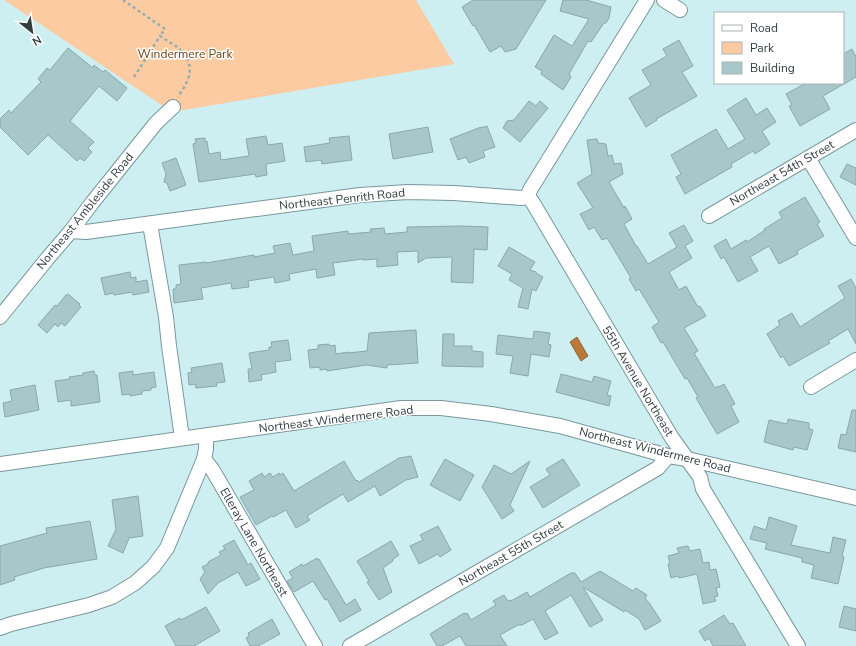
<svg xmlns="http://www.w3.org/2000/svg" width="856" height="646" viewBox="0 0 856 646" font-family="'Nunito Sans',sans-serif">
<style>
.green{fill:#fccba1}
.water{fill:#ba7839;stroke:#91673b}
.building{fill:#a7c7ca;stroke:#89a8ab}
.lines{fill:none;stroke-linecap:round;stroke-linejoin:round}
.minor-casing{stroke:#79979a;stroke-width:16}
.path{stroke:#94aeb0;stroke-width:2.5;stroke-dasharray:3 3;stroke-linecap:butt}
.minor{stroke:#fff;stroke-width:14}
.labels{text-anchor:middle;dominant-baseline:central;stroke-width:3;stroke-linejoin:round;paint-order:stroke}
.park-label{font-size:12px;fill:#6d3f10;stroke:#fff}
.street-label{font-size:12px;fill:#313e3f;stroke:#fff}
</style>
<rect width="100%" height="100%" fill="#ceeff2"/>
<path class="green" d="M4,0H416L454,64L172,112Z"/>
<path class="water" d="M577,337L588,356L581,361L570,342Z"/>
<g class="building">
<path d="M473,0H546L516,49L505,52L501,46L490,52L474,25L473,26L462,7Z"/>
<path d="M563,0H586L611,7L609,18L606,23H604L591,42L588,41L569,74L571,77L563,90L541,74L542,71L535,67L554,35L572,46L589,19L560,11Z"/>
<path d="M679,40L693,66L682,72L697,96L656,119L657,120L646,127L629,98L651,85L642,70L667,56L663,49Z"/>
<path d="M68,48L93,68L94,65L103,72L105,70L127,88L117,101L99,86L70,121L94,142L88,148L92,152L84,161L80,158L77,161L48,135L28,155L0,127V119L9,110L11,113L41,82L38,79L47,68L50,70Z"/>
<path d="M852,49L856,57V77L823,96L830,109L800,126L789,106L792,105L786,94L806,83H843V54Z"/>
<path d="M746,98L756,115L767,108L776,122L762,131L770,144L755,154L753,151L731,164L732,167L685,194L676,177L681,174L671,155L716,129L728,149L745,139L727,110Z"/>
<path d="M529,101L536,106L540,101L548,108L520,142L503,128L507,121L514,120Z"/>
<path d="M487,126L495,147L483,151L485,157L469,163L466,157L458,160L450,139L481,127V128Z"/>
<path d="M428,127L433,152L393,159L389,134Z"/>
<path d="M266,136L268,145L282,143L285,161L266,164L267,175L256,177L255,174L199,182L193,144L196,143L195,139L205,138V142L207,141L209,154L220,152L221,160L249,156L246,139Z"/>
<path d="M349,136L352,160L322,164L321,160L306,162L304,147L330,143L329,138Z"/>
<path d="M597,139L598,143L606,144L608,156L612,155L614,164L621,163L623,174L609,182L624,208L625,206L632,219L624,224L636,246H637L648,264L677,247L669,233L684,225L693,241L685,246L692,258L669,272L679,290L686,286L698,307L700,306L706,316L684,328L698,351L694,353L715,388L718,386L719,387L724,384L735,404L731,406L739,422L717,434L696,398L698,397L687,378L685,379L663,342L661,343L652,327L659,322L639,289L636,291L629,279L631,278L607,238L602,240L594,227L589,230L580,214L593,208L577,183L592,174L587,140Z"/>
<path d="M176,158L186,185L170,191L167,183L164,182L166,174L162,163Z"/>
<path d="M847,164L856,168V185L840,177Z"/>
<path d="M805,197L820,222L817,224L824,236L797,251L798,254L779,264L769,246L750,257L758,271L738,282L724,257L721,259L714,246L726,239L731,249L746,240L747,242L765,230L764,229L782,218L779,212Z"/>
<path d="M460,226L488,227L487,250L474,249L473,283L451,282L452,257L426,258L418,263V251L397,252L398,265L377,267V259L363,260V259L333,263L335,275L317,278L316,269L289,274L290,280L275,283L274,277L248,281L249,287L232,289L231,283L201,288L203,299L174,303L173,289H176V285L181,284L179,265L206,262V263L254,255V257L275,253L273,246L290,243L293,255L314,251L312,236L348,231V234L371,232L370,229L384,228L385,234L407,232V227Z"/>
<path d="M509,247L535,262L530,270L536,272V273L543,277L536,291L532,289L528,309L518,307L523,288L509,280L512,274L498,266Z"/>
<path d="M130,272L131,278L136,277V282L147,280L149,292L133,295L132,292L114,295L113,293L105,295L101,278Z"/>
<path d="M851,279L856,288V344L848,329L828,341L830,343L789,366L783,356L781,358L767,334L780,325L778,321L792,313L800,327L845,298L838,286Z"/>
<path d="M68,294L80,304L79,305L81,307L65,326L61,323L58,327L55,324L47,333L38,325L55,305L57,306L66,295Z"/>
<path d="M416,330L418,363L387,365V368L366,365L327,371V369L320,370V367L310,368L308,350L318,349V345L329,344L330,346L335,345L336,354L348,352V353L367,351L369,333Z"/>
<path d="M534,331L550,333L548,344L551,345L549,357L531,354L528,376L510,373L513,356L496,354L498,335L533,339Z"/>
<path d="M443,334H454V346H472V351L483,352V367L442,366Z"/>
<path d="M288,340L291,360L275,362L276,372L261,375L262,380L249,382L248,369H252L249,353L269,350V347H272L271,342Z"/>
<path d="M222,363L225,382L216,383L217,386L196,388L195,384L189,385L188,373L192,372L191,368Z"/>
<path d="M94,371L95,375H97L100,402L71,406V400L58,402L55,381L70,379L69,377L83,375V373Z"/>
<path d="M133,371V375L154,372L156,387L151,388V390L142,391V394L130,396V394L122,395L119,373Z"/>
<path d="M561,374L592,382L594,376L611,381L607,395L611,396L609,406L556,392Z"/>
<path d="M35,385L39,410L5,417L3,403L12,401L10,390Z"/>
<path d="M852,410H856V452L838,448L841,434L846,435Z"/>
<path d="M788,419L809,423V429L813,430L807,450L794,447L793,450L764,442L769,420L787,424Z"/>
<path d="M411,456L418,477L406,480L380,496L375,486L348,502L343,494L307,516L310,520L296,528L286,510L273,517L272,516L256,525L240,497L254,490L249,481L262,473L264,477L270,473L273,477L279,473L280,475L283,473L294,491L344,461L356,481L357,480L359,482L399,458Z"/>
<path d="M445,459L474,475L460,501L430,485Z"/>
<path d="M563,459L580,485L543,508L530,487L550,475L546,469Z"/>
<path d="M530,461L510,505L514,511L502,519L482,487L494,465L511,474Z"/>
<path d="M138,496L143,536L129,538L123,553L108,546L116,529L112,500Z"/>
<path d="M769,517L797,526L791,545L830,553L833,537L846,540L842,556L844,557L838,584L811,578L814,565L802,562V558L765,549L767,543L750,539L754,526L766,530Z"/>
<path d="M90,521L97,559L44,568L14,577L15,580L0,585V546L47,533L46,528Z"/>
<path d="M438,526L451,550L440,557L438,554L419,564L410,546L423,540L420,535Z"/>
<path d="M234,540L248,565L251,563L260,579L246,586L238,572L218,583L208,594L200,579L205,572L202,567L208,564V562L221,555L219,552L225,549L223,546Z"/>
<path d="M391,541L399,555L393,559V561L383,568L392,592L379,600L367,582L369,581L357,561Z"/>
<path d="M688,546L690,551L700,549L703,563L709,562L710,570L716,569L720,587L716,588L718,596L714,597L716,601L703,604L697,574L679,578L678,576L671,578L668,564L670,563L668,556L679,553L677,548Z"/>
<path d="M317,558L318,560L319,559L346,605L355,599L361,610L340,622L327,599L325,600L313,581L294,592L287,581L293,578L289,572L302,564L303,566Z"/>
<path d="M600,571L633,591L636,588L647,595L645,598L650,604L661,621L645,630L639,619L625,610L624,612L583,587L603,620L590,627L571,595L545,611L558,633L545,640L533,619L522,625H518L500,635L507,646H466L460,636L442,646H437L430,634L464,613L465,614L467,613L471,620L496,605L493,601L504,595L508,601L510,600L511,601L527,592L530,597L571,573H575L581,582Z"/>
<path d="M844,606L856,609V631L839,627Z"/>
<path d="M206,607L220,631L194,646H176L165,626L180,618L181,620Z"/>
<path d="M724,615L730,624L733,623L746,646H713L709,638L705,641L699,631Z"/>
<path d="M272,619L280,634L258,646H250L246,638L249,636L248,633Z"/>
</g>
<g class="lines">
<defs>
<g id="minor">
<path d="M664,0L680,10"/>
<path d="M808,158L856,238"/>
<path d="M528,196L533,203L672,438L700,477L703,489L798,646"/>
<path d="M709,216L856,130"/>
<path d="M150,224L166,317L169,346L182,438"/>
<path d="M71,231L86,232L360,195L408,192L454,193L522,198L528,196L530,190L647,0"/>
<path d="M0,317L47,259L71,231L92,203L156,123L173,107"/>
<path d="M811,387L856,360"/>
<path d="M204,459L212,469L315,646"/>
<path d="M0,464L401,408H441L491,414L560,426L668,456L687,459L856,498"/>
<path d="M0,628L11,624L89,605L112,597L135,583L153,567L167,548L204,459L206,449V436"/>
<path d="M350,646L658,468L668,456"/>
</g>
</defs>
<use href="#minor" class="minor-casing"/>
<g class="path">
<path d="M123,0L165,29L160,36"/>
<path d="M134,77L160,36L179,48L189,62L190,74L185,86L178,97"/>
</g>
<use href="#minor" class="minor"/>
</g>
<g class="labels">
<g class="park-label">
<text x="185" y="54">Windermere Park</text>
</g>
<g class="street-label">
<text transform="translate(782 173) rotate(-30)">Northeast 54th Street</text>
<text transform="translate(342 199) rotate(-6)">Northeast Penrith Road</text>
<text transform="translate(85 211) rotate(-51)">Northeast Ambleside Road</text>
<text transform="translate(638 381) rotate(59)">55th Avenue Northeast</text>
<text transform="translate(336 419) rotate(-7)">Northeast Windermere Road</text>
<text transform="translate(655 450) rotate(14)">Northeast Windermere Road</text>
<text transform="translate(254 542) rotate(60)">Elleray Lane Northeast</text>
<text transform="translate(511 553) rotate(-30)">Northeast 55th Street</text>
</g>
</g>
<rect x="714" y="12" width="130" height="72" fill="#ffffff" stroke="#adb2b2"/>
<rect x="722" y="25" width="20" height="6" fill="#ffffff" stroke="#adb2b2"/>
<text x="750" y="32" font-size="12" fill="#313e3f">Road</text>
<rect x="722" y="42" width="20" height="12" fill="#fccba1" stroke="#adb2b2"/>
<text x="750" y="52" font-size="12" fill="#313e3f">Park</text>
<rect x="722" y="62" width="20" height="12" fill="#a7c7ca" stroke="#adb2b2"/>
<text x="750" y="72" font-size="12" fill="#313e3f">Building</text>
<g transform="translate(32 32) rotate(150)" stroke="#ffffff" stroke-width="3" paint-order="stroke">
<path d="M0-3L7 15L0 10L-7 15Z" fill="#313e3f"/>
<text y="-6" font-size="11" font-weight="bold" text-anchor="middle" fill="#313e3f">N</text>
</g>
</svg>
